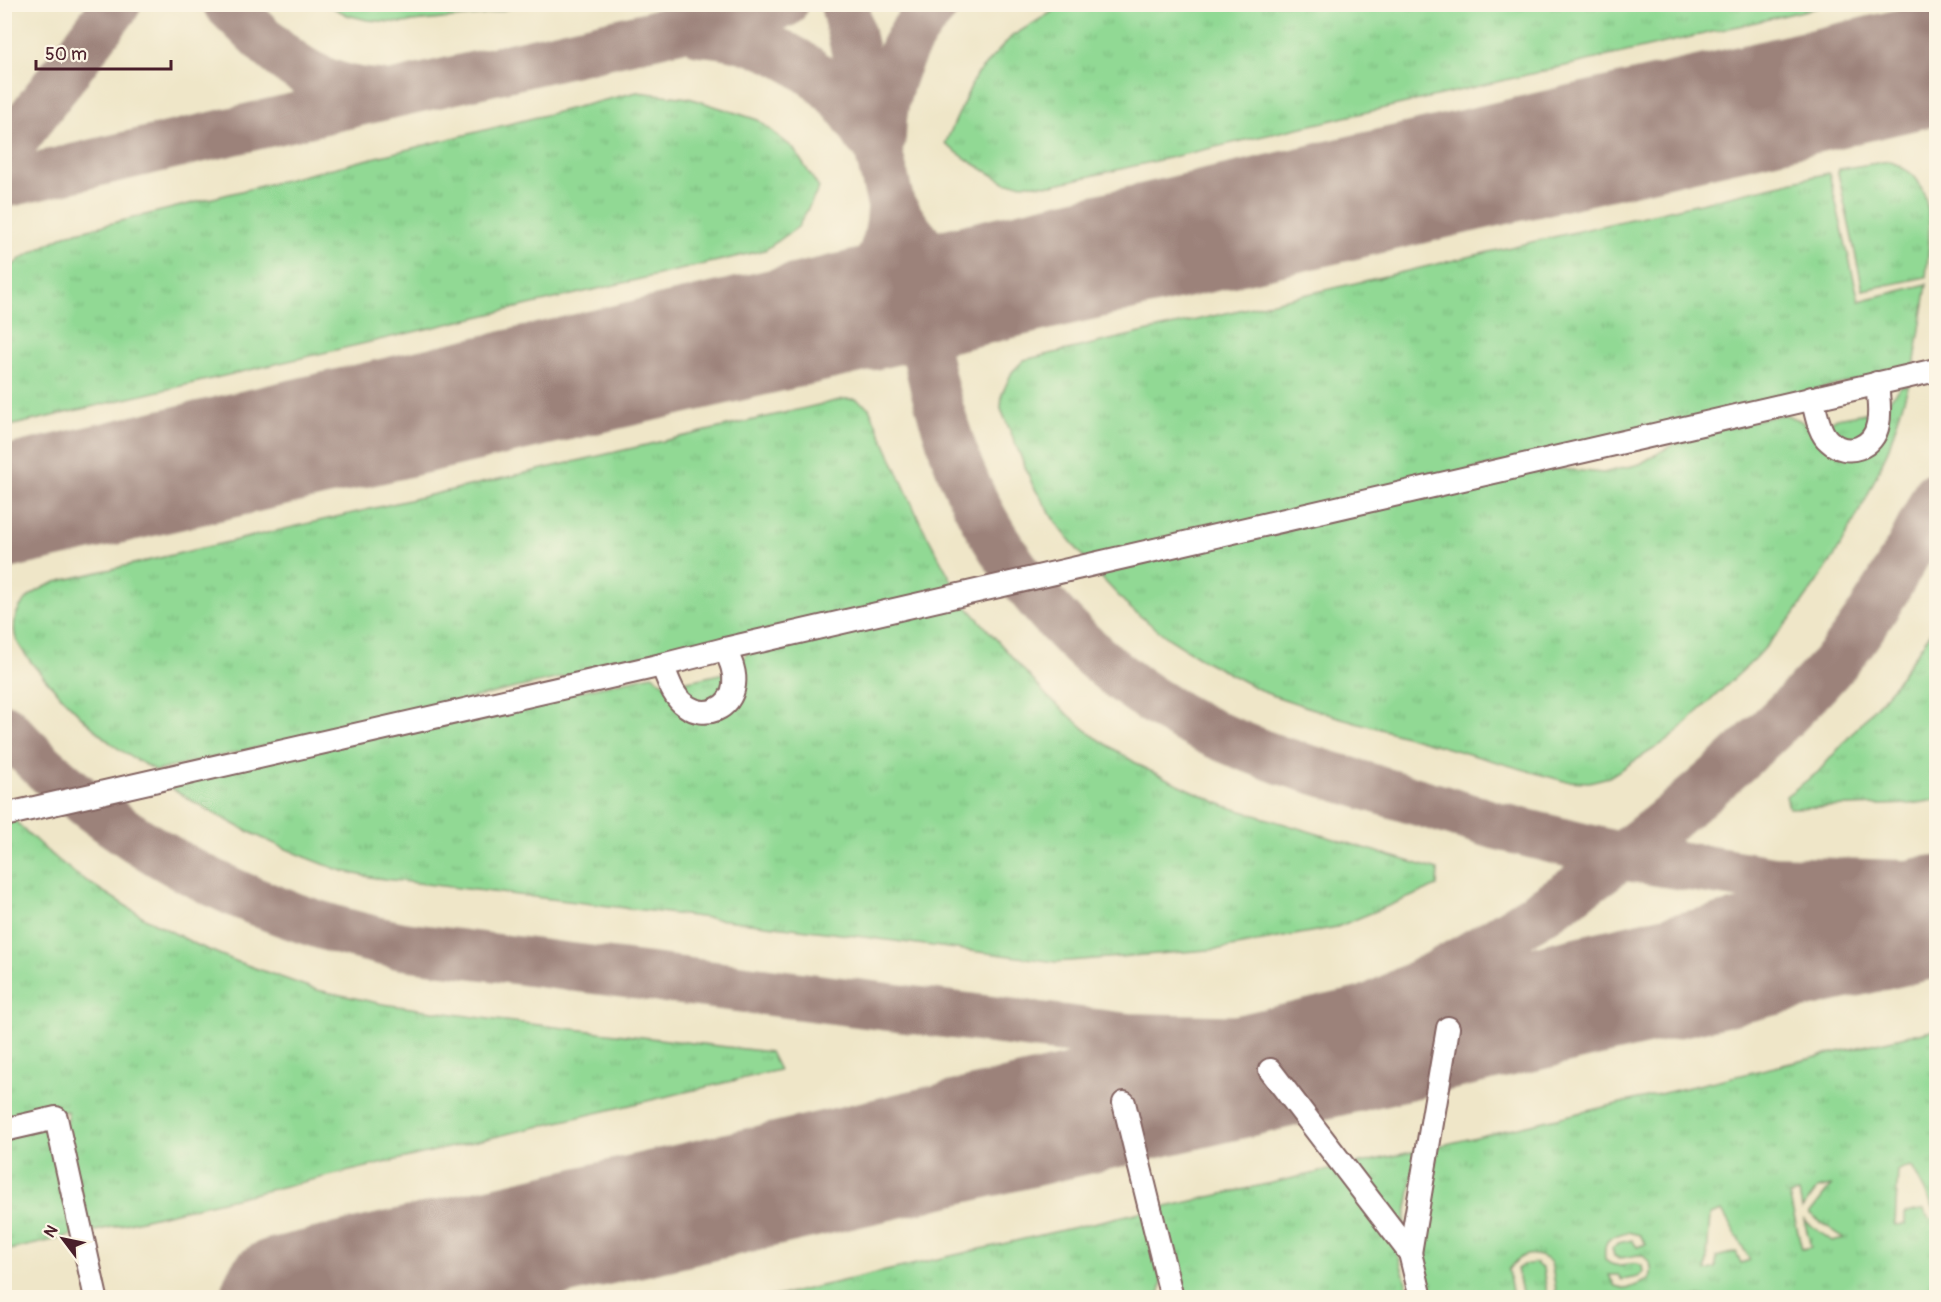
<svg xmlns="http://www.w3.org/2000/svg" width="1941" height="1302" viewBox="0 0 1941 1302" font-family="Pangolin,sans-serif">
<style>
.grass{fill:url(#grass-tufts);stroke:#6e7c60;stroke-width:1.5;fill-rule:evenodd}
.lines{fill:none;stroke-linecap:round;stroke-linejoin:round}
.taxiway{stroke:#9c827a;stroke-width:48}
.runway{stroke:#9c827a;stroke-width:122}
.minor-casing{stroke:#846562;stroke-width:26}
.minor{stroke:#fff;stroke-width:22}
</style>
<defs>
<pattern id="grass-tufts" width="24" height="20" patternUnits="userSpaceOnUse" patternTransform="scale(1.5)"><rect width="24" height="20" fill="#91d994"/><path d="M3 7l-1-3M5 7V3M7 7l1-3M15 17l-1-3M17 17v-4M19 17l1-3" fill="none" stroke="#7fba80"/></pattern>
</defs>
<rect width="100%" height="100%" fill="#fcf5e5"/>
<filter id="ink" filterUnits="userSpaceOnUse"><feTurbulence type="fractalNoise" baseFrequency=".0167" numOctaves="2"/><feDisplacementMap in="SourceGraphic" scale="12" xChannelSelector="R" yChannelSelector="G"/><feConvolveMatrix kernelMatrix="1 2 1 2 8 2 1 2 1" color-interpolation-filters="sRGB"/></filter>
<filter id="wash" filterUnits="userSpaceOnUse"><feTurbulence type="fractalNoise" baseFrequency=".008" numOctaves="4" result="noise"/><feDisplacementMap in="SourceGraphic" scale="24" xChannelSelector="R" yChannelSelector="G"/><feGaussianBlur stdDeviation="1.35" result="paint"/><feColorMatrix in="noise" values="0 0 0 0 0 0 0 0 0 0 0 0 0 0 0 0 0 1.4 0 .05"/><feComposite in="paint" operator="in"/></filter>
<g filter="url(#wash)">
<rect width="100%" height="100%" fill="#efe6c8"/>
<g class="grass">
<path d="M1065,4H1820V5L1816,8L1052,185L1006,183L971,162L945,144L976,75L1012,36Z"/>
<path d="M328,5H522L483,15L402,23L367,20L347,15Z"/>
<path d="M637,92L689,98L758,120L793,148L819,188L798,227L765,250L5,427V273L20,259L65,235Z"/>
<path d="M1890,161C1898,166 1908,170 1914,176C1935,200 1929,248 1926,277L1863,290L1838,173L1839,169Z"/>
<path d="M1829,173L1859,301L1927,284L1914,367L1085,559L1060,528L1033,486L1001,409L1002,394L1012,372L1024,360Z"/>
<path d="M1909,384L1889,447L1866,499L1833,559L1793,616L1756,658L1668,740L1609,777L1589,782L1564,781L1331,715L1266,693L1203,660L1168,638L1130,608L1096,572L1541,467L1603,473L1640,464L1689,435L1784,414L1799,420L1852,456L1890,399L1900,387Z"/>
<path d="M844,399H856L869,408L921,524L955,587L156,771C141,762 126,755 112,744C92,729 19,657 15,635C10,605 33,591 56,582Z"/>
<path d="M1871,412L1869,431L1845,442L1828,424L1837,418Z"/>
<path d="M963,602L1047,696L1092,735L1142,767L1225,806L1438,870L1437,886L1337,927L1220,949L1056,962L833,933L376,878C361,875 345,873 331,867C274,846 216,817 165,784L652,675L714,719L747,652Z"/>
<path d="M1936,625V800L1910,804L1789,808L1786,796L1818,772L1892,688Z"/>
<path d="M725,673L724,697L694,704L679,683Z"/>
<path d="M14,820L46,850L77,875L145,918L197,945L238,962L317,990L383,1004L496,1020L770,1052L779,1070L86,1233L63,1128L68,1119L67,1111L5,1125L4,822Z"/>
<path d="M1936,1029V1212L1912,1167L1898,1170L1895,1225L1905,1224V1213L1924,1209L1929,1219L1936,1218V1297H1555L1556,1290L1551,1262C1533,1250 1521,1252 1508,1270L1513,1297H1432L1420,1247L1438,1146ZM1831,1186L1809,1214L1844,1238L1832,1241L1804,1220L1811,1247L1802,1249L1789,1195L1799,1193L1802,1209L1817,1189ZM1722,1211L1750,1260L1741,1263L1736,1252L1716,1257V1268L1706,1271L1710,1215ZM1627,1232L1640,1235L1646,1244L1637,1247L1632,1240L1618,1243L1612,1248L1614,1256C1622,1261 1633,1254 1642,1255C1651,1262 1654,1269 1649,1280L1627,1289L1615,1286L1609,1275H1618L1622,1280L1638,1277L1643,1272L1642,1266C1630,1258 1616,1273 1605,1259C1603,1239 1609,1237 1627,1232Z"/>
<path d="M48,1125L75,1235L5,1251L4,1136Z"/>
<path d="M1417,1151L1404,1226L1356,1164Z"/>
<path d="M1333,1169L1394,1240L1410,1297H1178L1157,1209Z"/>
<path d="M1145,1211L1162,1284L1158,1298H769Z"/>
<path d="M1535,1263L1543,1269L1547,1292L1544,1297H1523L1517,1269L1523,1265Z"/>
</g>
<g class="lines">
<g class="taxiway">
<path d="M227,4C275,51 307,89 379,93"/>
<path d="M844,4L935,392C943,420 951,447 962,474C1008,584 1100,680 1208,731C1231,742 1255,751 1280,760L1498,826L1620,856L1773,880L1936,885"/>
<path d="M699,32C770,36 832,73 867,135"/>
<path d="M1857,81C1895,67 1922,42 1936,5"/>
<path d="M882,138C882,90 902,38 936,4"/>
<path d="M4,154L117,4"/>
<path d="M4,184L784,4"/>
<path d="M897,214C927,265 961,279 1019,275"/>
<path d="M797,325C810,321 823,317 836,310C871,291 890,248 891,209"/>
<path d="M4,505L27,503"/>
<path d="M4,727C111,844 249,915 403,946L1128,1037L1259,1040L1302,1038L1400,1029L1543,1007"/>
<path d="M1337,1023C1480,960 1614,871 1730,767C1769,731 1808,695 1842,654C1881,605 1910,551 1936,495"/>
<path d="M1066,1117L1191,1078L1267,1051"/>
</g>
<g class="runway">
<path d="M4,508L1936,63"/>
<path d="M282,1298L1936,916"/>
</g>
</g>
</g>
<g filter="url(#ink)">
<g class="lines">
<defs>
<g id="minor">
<path d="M1812,398C1816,411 1818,432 1829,441C1847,458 1874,448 1878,424C1881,411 1878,396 1877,383"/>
<path d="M662,665C668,678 672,696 685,705C705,720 731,709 734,685C736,672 730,660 725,649"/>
<path d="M4,815L662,665L725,649L1936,370"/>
<path d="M1270,1070L1410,1253L1421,1298"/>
<path d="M1124,1103L1172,1298"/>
<path d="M4,1130L56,1118L96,1298"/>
<path d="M1410,1253L1448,1028"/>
</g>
</defs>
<use href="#minor" class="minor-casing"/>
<use href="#minor" class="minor"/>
</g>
</g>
<rect width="1941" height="1302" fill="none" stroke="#fcf5e5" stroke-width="24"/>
<g transform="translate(63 1239) rotate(302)" stroke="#fcf5e5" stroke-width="4.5" paint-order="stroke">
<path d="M0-4.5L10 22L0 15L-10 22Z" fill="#4a1f2b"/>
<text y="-9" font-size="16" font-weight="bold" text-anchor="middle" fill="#4a1f2b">N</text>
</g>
<path d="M36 60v9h135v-9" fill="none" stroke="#4a1f2b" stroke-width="3"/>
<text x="45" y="60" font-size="18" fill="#4a1f2b" stroke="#fcf5e5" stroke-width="4.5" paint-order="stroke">50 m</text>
</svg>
